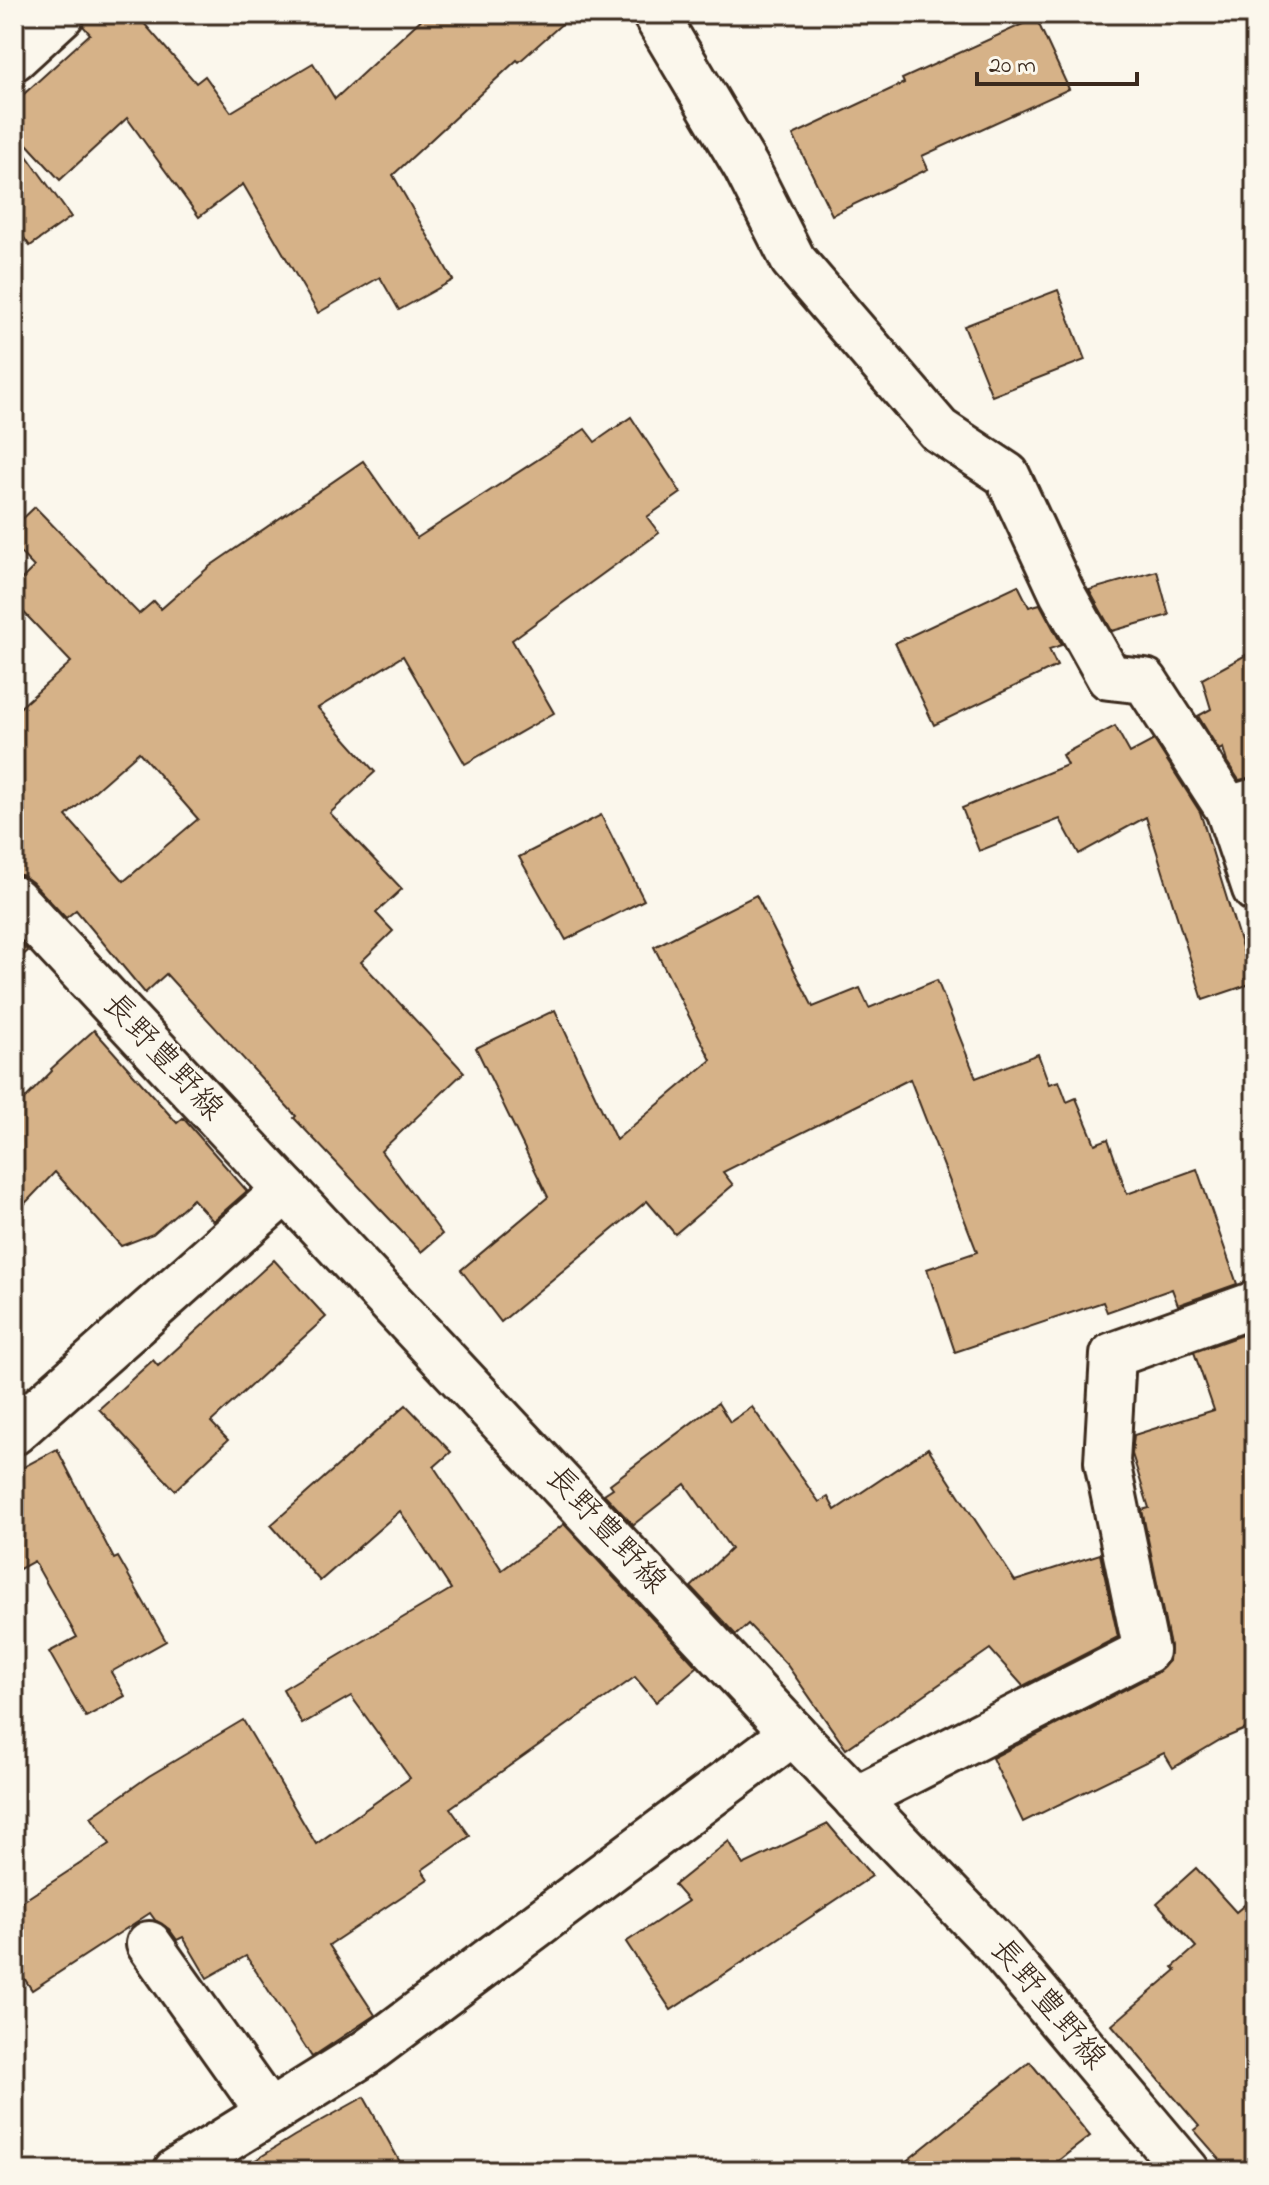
<svg xmlns="http://www.w3.org/2000/svg" width="1269" height="2185" viewBox="0 0 1269 2185" font-family="'Indie Flower','Klee One',sans-serif">
<style>
.building{fill:#d6b288;stroke:#3b2a1e;stroke-width:2;fill-rule:evenodd}
.lines{fill:none;stroke-linecap:round;stroke-linejoin:round}
.minor-casing{stroke:#3b2a1e;stroke-width:50}
.major-casing{stroke:#3b2a1e;stroke-width:50}
.minor{stroke:#fbf7ec;stroke-width:44}
.major{stroke:#fbf7ec;stroke-width:44}
.labels{text-anchor:middle;dominant-baseline:central;stroke-width:6;stroke-linejoin:round;paint-order:stroke}
.street-label{font-size:32px;fill:#3b2a1e;stroke:#fbf7ec}
</style>
<rect width="100%" height="100%" fill="#fbf7ec"/>
<filter id="ink" filterUnits="userSpaceOnUse"><feTurbulence type="fractalNoise" baseFrequency=".0125" numOctaves="2"/><feDisplacementMap in="SourceGraphic" scale="16" xChannelSelector="R" yChannelSelector="G"/><feConvolveMatrix kernelMatrix="1 2 1 2 8 2 1 2 1" color-interpolation-filters="sRGB"/></filter>
<g filter="url(#ink)">
<g class="building">
<path d="M86,14H136L196,83L205,76L231,112L313,63L335,99L427,14H573L519,62L517,60L393,175L453,280L399,310L380,277L318,313L243,184L199,217L127,118L60,180L14,130V103L90,34L83,26Z"/>
<path d="M1036,18L1069,89L922,156L928,169L832,215L793,135L904,83L902,79Z"/>
<path d="M14,138L71,217L30,246L14,224Z"/>
<path d="M1058,290L1085,360L992,396L964,326Z"/>
<path d="M631,417L681,493L647,517L659,533L512,640L554,713L465,764L403,656L318,708L375,772L330,813L402,889L376,913L393,931L361,962L464,1072L381,1151L442,1234L421,1252L294,1118L296,1116L166,974L145,993L76,910L66,918L32,882L22,875H14V713L71,662L14,602V587L34,567L14,546V527L35,507L139,614L154,601L161,609L210,566L363,461L417,538L585,429L595,442ZM139,752L198,819L124,881L66,816Z"/>
<path d="M1157,571L1169,615L1112,631L1089,590Z"/>
<path d="M1018,585L1029,607L1040,604L1062,645L1049,649L1057,666L934,725L895,643Z"/>
<path d="M1255,650V777L1239,780L1227,762L1223,748L1219,750L1198,716L1211,709L1202,679Z"/>
<path d="M1115,726L1130,753L1154,740L1200,812L1253,983L1203,1000L1146,817L1079,854L1060,819L979,851L962,808L1067,765L1062,755Z"/>
<path d="M601,815L644,900L566,940L519,857Z"/>
<path d="M756,895L813,1007L860,988L869,1008L937,980L976,1078L1038,1054L1049,1084L1059,1081L1067,1102L1076,1098L1095,1144L1108,1139L1127,1194L1197,1169L1237,1284L1178,1305L1172,1289L1107,1312L1103,1302L955,1352L927,1269L977,1252L910,1079L723,1172L733,1185L675,1234L647,1201L501,1322L461,1270L548,1197L476,1048L555,1010L616,1140L711,1060L654,947Z"/>
<path d="M14,936L28,951L14,963Z"/>
<path d="M94,1030L177,1123L183,1118L247,1191L213,1221L193,1199L153,1234L121,1246L55,1172L14,1215V1110L52,1071L51,1069Z"/>
<path d="M274,1260L326,1317L211,1422L228,1440L175,1490L99,1409L153,1360L158,1366Z"/>
<path d="M1253,1331L1255,1337V1725L1220,1740L1173,1768L1164,1753L1023,1822L992,1758L1157,1673L1169,1661L1170,1646L1142,1510L1149,1508L1132,1454L1134,1435L1214,1410L1194,1352Z"/>
<path d="M718,1403L730,1422L752,1407L819,1502L828,1497L835,1510L928,1448L1015,1581L1100,1554L1118,1637L1023,1686L990,1649L846,1749L787,1665L748,1624L736,1635L691,1587L731,1549L685,1484L633,1525L604,1494L613,1488L610,1484Z"/>
<path d="M406,1405L451,1452L434,1467L502,1570L564,1524L697,1667L656,1702L635,1677L450,1808L470,1836L422,1870L428,1879L329,1945L375,2015L312,2057L246,1956L207,1978L183,1937L177,1940L169,1929L155,1920L150,1913L32,1990L14,1963V1907L110,1844L91,1817L149,1776L243,1720L316,1844L410,1778L351,1696L302,1724L283,1689L451,1589L400,1511L320,1581L271,1525Z"/>
<path d="M57,1449L114,1559L118,1557L166,1641L111,1672L125,1696L86,1717L49,1652L77,1637L34,1561L14,1572V1472Z"/>
<path d="M828,1824L872,1876L671,2010L626,1942L688,1901L674,1885L729,1841L743,1865Z"/>
<path d="M1196,1868L1236,1912L1255,1896V2171H1230L1194,2130L1199,2126L1112,2025L1176,1970L1173,1967L1196,1947L1157,1903Z"/>
<path d="M1030,2062L1090,2136L1045,2171H894Z"/>
<path d="M364,2097L405,2171H238L294,2136Z"/>
</g>
<g class="lines">
<defs>
<g id="minor">
<path d="M655,14L746,167L793,260L939,430L1007,475L1062,593L1109,677L1145,681L1228,809L1255,801"/>
<path d="M14,58L62,14"/>
<path d="M1228,809L1255,889"/>
<path d="M14,1432L286,1190"/>
<path d="M856,1799L1146,1651L1107,1462L1113,1355L1255,1304"/>
<path d="M149,1944L269,2113"/>
<path d="M176,2171L367,2052L793,1733"/>
</g>
<path id="major" d="M14,899L793,1733L997,1945L1187,2171"/>
</defs>
<use href="#minor" class="minor-casing"/>
<use href="#major" class="major-casing"/>
<use href="#minor" class="minor"/>
<use href="#major" class="major"/>
</g>
</g>
<g class="labels">
<g class="street-label">
<text transform="translate(162 1058) rotate(47)">長野豊野線</text>
<text transform="translate(605 1531) rotate(47)">長野豊野線</text>
<text transform="translate(1047 2005) rotate(50)">長野豊野線</text>
</g>
</g>
<rect width="1269" height="2185" fill="none" stroke="#fbf7ec" stroke-width="48"/>
<rect x="24" y="24" width="1221" height="2137" fill="none" stroke="#3b2a1e" stroke-width="3" filter="url(#ink)"/>
<path d="M977 72v12h160v-12" fill="none" stroke="#3b2a1e" stroke-width="4"/>
<text x="989" y="72" font-size="24" fill="#3b2a1e" stroke="#fbf7ec" stroke-width="6" paint-order="stroke">20 m</text>
</svg>
